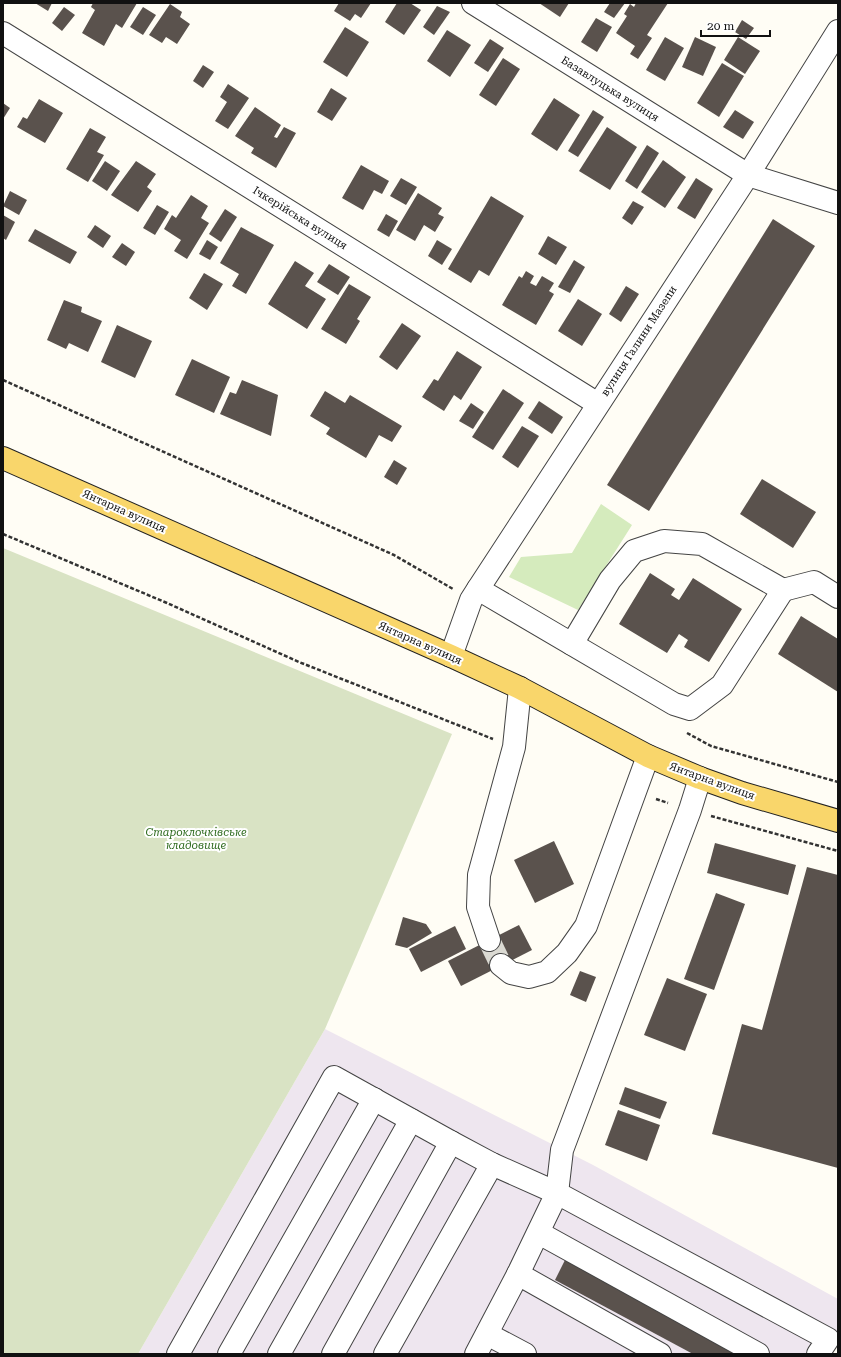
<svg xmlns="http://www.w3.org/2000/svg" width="841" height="1357" viewBox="0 0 841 1357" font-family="'Roboto Serif',serif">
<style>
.industrial{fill:#eee6ef}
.green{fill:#d5ebbd}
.cemetery{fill:#d9e3c4}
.building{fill:#5a524d}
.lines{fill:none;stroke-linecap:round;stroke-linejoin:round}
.minor-tunnel{stroke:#dbdad3;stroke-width:22;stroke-dasharray:22 11;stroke-linecap:butt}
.minor-casing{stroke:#444;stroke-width:24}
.major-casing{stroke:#222;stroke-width:24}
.path{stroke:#333;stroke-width:2.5;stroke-dasharray:4 2;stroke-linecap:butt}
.minor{stroke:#fff;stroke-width:22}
.major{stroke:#f9d66b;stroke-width:22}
.labels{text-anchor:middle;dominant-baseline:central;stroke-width:4;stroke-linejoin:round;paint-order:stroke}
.street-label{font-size:11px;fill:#111;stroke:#fff}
.park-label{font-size:11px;font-style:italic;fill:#2f6b1f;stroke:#fff}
</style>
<rect width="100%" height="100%" fill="#fffdf5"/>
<path class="industrial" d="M325,1029L593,1165L838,1299V1342L829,1354H138Z"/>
<path class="green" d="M601,504L632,525L578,610L509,577L521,557L572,553Z"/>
<path class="cemetery" d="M3,548L452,734L325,1029L138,1354H3Z"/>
<g class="building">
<path d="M35,3H52L48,11Z"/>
<path d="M93,3H137L122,28L116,24L104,46L82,33L95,10L91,7Z"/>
<path d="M339,3H371L361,18L355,14L350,21L334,11Z"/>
<path d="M397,3H410L421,10L404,35L385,22Z"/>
<path d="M539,3H569L560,17Z"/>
<path d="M610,3H625L614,18L604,12Z"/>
<path d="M636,3H668L647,35L652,38L638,59L630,54L635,46L616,33L627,16L624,14L630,4L634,7Z"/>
<path d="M170,4L182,12L180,17L190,24L177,44L166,37L162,43L149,35Z"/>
<path d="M437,6L450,12L434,35L423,27Z"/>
<path d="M64,7L75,15L62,31L52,23Z"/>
<path d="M143,7L156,15L143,35L130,27Z"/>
<path d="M596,18L612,27L597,52L581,42Z"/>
<path d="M742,20L754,28L746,39L735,32Z"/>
<path d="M345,27L369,42L347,77L323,62Z"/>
<path d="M447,30L471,45L450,77L427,61Z"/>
<path d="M665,37L684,48L665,81L646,70Z"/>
<path d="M695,37L716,47L703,76L682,67Z"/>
<path d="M738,37L760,51L745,74L724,60Z"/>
<path d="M490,39L504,48L488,72L474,63Z"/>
<path d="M503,58L520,69L496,106L479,95Z"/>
<path d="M722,63L744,76L719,117L697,103Z"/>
<path d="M203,65L214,72L203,88L193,81Z"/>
<path d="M228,84L249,98L228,129L215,121L227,102L220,97Z"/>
<path d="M331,88L347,98L332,121L317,112Z"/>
<path d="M554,98L580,115L557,151L531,134Z"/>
<path d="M39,99L63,113L45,143L17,127L23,117L27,119Z"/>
<path d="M3,103L10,108L3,119Z"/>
<path d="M255,107L281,125L274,137L277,138L284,127L296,133L276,168L251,153L254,148L235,136Z"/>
<path d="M593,110L604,117L578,157L568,151Z"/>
<path d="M735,110L754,122L743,139L723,127Z"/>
<path d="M607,127L637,147L610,190L579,171Z"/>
<path d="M90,128L106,137L97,152L104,155L88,182L66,169Z"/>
<path d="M647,145L659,153L637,189L625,181Z"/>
<path d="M663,160L686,177L665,208L641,192Z"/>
<path d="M105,161L120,171L107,191L92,181Z"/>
<path d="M136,161L156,174L147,187L152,191L138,212L111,195Z"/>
<path d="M361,165L389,181L382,194L374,190L363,210L342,198Z"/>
<path d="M401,178L417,187L406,205L390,196Z"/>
<path d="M696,178L713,189L695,219L677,208Z"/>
<path d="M10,191L27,200L19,215L3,206Z"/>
<path d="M418,193L442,208L438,214L444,217L435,232L424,225L415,241L396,230Z"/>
<path d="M191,195L208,206L201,218L209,223L187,259L174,251L181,240L164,229L172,215L176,218Z"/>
<path d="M491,196L524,216L489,276L479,270L471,283L448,269Z"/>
<path d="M633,201L644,207L632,225L622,218Z"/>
<path d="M157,205L169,212L155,235L143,228Z"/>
<path d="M225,209L237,217L221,242L209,234Z"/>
<path d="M386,214L398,221L389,237L377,230Z"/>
<path d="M3,215L15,222L6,240L3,238Z"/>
<path d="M773,219L815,246L649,511L607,485Z"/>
<path d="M95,225L111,236L103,248L87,237Z"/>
<path d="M241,227L274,245L246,294L232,286L239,274L220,263Z"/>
<path d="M35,229L77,252L70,264L28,241Z"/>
<path d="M548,236L567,247L556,265L538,254Z"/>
<path d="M207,240L218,247L210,260L199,254Z"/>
<path d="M437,240L452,249L442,265L428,256Z"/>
<path d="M122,243L135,252L126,266L112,257Z"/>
<path d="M574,260L585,267L570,293L558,287Z"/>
<path d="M295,261L314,273L305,286L326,299L307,329L268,304Z"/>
<path d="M329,264L350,277L338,295L317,282Z"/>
<path d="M526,271L534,276L530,283L536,286L542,276L554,283L549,291L554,294L536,325L502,305L519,276L522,278Z"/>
<path d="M204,273L223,284L207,310L189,298Z"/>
<path d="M349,284L371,297L357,319L360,321L346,344L321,329Z"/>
<path d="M626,286L639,294L621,322L609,314Z"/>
<path d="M578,299L602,314L582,346L558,331Z"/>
<path d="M64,300L82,307L81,312L102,321L88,352L69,343L66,349L47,340Z"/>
<path d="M402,323L421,336L397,370L379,357Z"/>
<path d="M117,325L152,341L135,378L101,362Z"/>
<path d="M457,351L482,367L461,400L454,395L444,411L422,397L434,379L438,381Z"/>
<path d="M192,359L230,377L214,413L175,395Z"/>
<path d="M242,380L278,395L271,436L220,414L230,392L236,394Z"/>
<path d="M503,389L524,403L493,450L472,437Z"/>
<path d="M325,391L345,403L350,395L402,426L392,442L379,435L366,458L326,434L330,428L310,416Z"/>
<path d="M539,401L563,417L552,434L528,418Z"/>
<path d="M471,403L484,412L473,429L459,421Z"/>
<path d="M522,426L539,436L518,468L502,457Z"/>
<path d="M394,460L407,468L397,485L384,477Z"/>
<path d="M762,479L816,512L793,548L740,514Z"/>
<path d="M650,573L675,589L671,595L679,600L693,578L742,609L709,662L684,647L688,640L679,634L667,653L619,624Z"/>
<path d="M801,616L838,639V692L778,654Z"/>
<path d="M554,841L574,884L535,903L514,860Z"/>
<path d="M715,843L796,865L788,895L707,873Z"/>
<path d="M807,867L838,875V1168L712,1134L742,1024L762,1030Z"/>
<path d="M716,893L745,904L714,990L684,979Z"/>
<path d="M403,917L426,924L432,933L407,948L395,945Z"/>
<path d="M519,925L532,950L461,986L448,961Z"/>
<path d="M455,926L466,949L421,972L409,949Z"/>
<path d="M580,971L596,977L586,1002L570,995Z"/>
<path d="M667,978L707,994L685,1051L644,1035Z"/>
<path d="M625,1087L667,1102L660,1119L619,1104Z"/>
<path d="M618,1110L660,1125L647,1161L605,1145Z"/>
<path d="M565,1260L741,1354H693L555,1280Z"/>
</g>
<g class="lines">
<path class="minor-tunnel" d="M489,940L501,965"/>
<defs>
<g id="minor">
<path d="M473,3L748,175L838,203"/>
<path d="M3,33L598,404"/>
<path d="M478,589L674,704L690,709L722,685L783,590"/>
<path d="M783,590L814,582L838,597"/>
<path d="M572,644L610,580L634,551L664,541L702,544L783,590"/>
<path d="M451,656L471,600L478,589L748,175L838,31"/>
<path d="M489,940L478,907L479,875L514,747L520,688"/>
<path d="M501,965L511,973L529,977L547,972L567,953L586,926L648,756"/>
<path d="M539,1233L758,1354"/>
<path d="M518,1274L660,1354"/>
<path d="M487,1334L525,1354"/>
<path d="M178,1354L334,1077L451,1142L492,1164L557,1193L828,1339L818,1354"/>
<path d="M229,1354L374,1099"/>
<path d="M279,1354L411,1120"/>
<path d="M333,1354L451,1142"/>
<path d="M385,1354L492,1164"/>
<path d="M476,1354L518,1274L557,1193L562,1150L690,810L700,778"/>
</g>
<path id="major" d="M3,458L451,656L520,688L648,756L700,778L742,793L838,821"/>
</defs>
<use href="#minor" class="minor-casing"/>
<use href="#major" class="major-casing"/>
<g class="path">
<path d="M3,380L394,555L453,589"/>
<path d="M3,534L167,603L299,662L493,739"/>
<path d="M687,733L711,746L838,782"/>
<path d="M656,799L668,803"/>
<path d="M711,816L838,851"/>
</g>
<use href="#minor" class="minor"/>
<use href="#major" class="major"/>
</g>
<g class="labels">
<g class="street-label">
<text transform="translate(610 89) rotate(32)">Базавлуцька вулиця</text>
<text transform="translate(300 218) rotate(32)">Ічкерійська вулиця</text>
<text transform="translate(639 341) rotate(-57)">вулиця Галини Мазепи</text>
<text transform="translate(124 511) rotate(24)">Янтарна вулиця</text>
<text transform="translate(420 643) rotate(24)">Янтарна вулиця</text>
<text transform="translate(712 781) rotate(20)">Янтарна вулиця</text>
</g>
<g class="park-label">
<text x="196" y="832">Староклочківське<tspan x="196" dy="13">кладовище</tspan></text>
</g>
</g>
<rect width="841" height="1357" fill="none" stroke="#111111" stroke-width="8"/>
<path d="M701 30v6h69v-6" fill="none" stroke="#111111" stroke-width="2"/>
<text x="707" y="30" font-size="12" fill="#111111" stroke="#ffffff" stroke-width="3" paint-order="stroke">20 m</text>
</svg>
